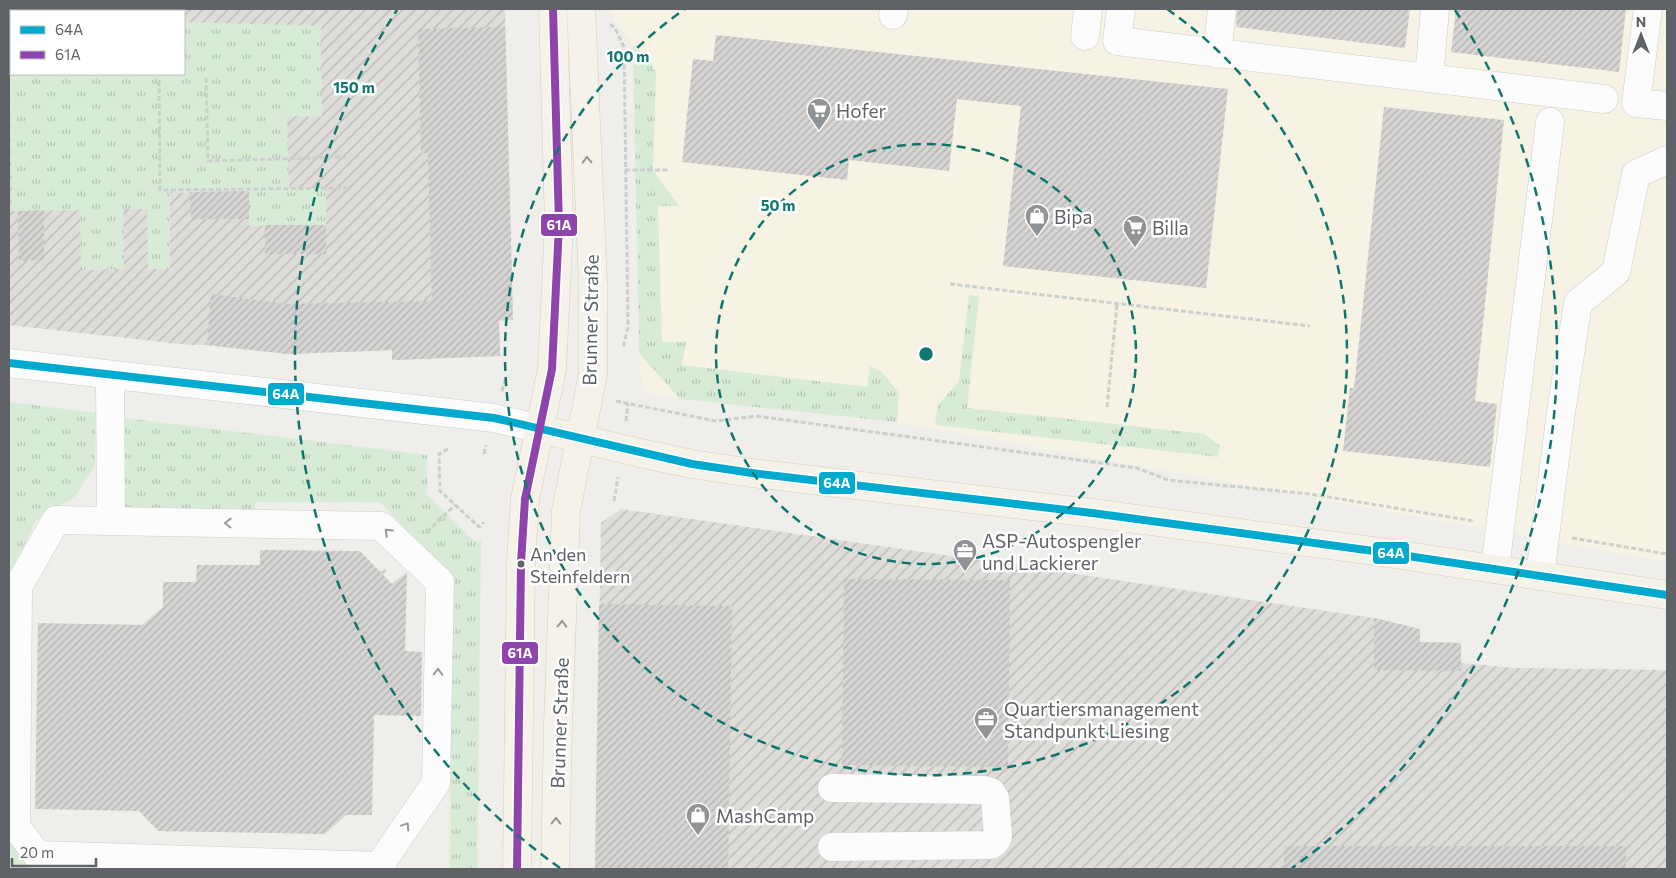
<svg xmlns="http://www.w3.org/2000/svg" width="1676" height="878" viewBox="0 0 1676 878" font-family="Commissioner,sans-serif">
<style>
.commercial{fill:#f7f3e4}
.industrial{fill:url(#industrial-furrows);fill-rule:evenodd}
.grass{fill:url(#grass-tufts)}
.building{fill:url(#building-hatch)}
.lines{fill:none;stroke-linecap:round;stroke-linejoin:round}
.minor-casing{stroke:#cbcccc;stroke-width:29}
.major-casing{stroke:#d7ceb8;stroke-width:29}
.path{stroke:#cacfcc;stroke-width:3;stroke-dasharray:5 2.5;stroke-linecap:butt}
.minor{stroke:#fdfcfc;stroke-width:28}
.major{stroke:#f4f2e9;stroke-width:28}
.bus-1-casing{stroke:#fff;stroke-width:11}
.bus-2-casing{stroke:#fff;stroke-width:11}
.bus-1{stroke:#00a9ce;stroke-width:8}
.bus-2{stroke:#8e44ad;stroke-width:8}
.oneway{stroke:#939595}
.oneway2{stroke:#96999c}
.ring{fill:none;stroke:#0f766e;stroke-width:2.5;stroke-dasharray:9 6}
.bus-dot{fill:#5f6368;stroke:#fff;stroke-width:2}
.labels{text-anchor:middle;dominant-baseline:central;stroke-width:5;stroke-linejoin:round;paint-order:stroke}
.bus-label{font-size:18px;fill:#5f6368;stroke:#fff;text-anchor:start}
.poi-label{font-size:19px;fill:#5f6368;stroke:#fff;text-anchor:start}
.street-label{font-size:19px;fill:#5f6368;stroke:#fff}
.centre{fill:#0f766e;stroke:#fff;stroke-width:2.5}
.ring-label{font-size:15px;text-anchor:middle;font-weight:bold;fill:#0f766e;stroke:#fff;stroke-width:5;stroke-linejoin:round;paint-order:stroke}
.line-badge{stroke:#fff;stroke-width:2}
.badge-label{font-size:14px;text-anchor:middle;font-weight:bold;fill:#fff}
</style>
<defs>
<pattern id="industrial-furrows" width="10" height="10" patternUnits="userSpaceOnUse" patternTransform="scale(1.25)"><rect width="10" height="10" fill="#dfddda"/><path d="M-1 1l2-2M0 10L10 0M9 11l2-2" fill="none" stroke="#b8b7b5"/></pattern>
<pattern id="grass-tufts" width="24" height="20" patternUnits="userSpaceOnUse" patternTransform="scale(1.25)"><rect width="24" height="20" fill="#d8ebd6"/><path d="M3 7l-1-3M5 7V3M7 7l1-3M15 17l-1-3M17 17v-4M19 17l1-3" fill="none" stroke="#b2c2b1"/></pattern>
<pattern id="building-hatch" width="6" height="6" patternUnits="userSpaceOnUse" patternTransform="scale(1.25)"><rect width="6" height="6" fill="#d6d5d3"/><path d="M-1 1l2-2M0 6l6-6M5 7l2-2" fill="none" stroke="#b1b0af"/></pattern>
</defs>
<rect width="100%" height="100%" fill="#efeeea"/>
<path class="commercial" d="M607,9H1667V562L897,422L680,399L660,396L646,392L642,383L640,371L633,46Z"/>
<g class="industrial">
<path d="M9,9H505L513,320L499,321L500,356L392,360V350L288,354L207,345H189L9,325ZM11,11H184V74H11Z"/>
<path d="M621,509L1022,566L1374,618L1420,629V642L1461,643V663L1516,668L1667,670V869H595L601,523Z"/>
</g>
<g class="grass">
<path d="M9,17H11V74H184V22L321,26L322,117L287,116L289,188H326V225L249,226V191L170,193V269H148L147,209H123L124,269L81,270L80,210L12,211Z"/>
<path d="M633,46L648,57L656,73L653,170L679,206H658L662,342H686L682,365L867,387L870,366L882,372L899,393L897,422L680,399L639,353Z"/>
<path d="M969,295L979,296L967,408L1205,434L1220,446L1218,457L935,425L938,405L959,381Z"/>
<path d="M9,402L96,413L95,465L75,497L36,520L9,577Z"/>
<path d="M124,418L427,455V494L473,540H481L477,869H450L452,578L380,502H255L254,512L123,508Z"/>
<path d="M9,833L38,869H9Z"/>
</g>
<g class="building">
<path d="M1237,9H1410L1405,48L1236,27Z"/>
<path d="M1456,9H1626L1619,72L1451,52Z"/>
<path d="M505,27L513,320H499L500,356L392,360V350L288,354L207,345L211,294L287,304L432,301L428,153H421L418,29Z"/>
<path d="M716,35L1228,89L1206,288L1003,266L1021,106L957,99L949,171L849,160L847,180L682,162L693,59L713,61Z"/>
<path d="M1384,107L1504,120L1475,401L1497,404L1490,467L1343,451L1350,388H1354Z"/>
<path d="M249,191V219H191L190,192Z"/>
<path d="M44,210V260L19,261L18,211Z"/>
<rect x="265" y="225" width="61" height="29"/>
<path d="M260,550L360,551L392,584L407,572L405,651L422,652L421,716L374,715L372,815H346L325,834L158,831L139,811L35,809L38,623L142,625L163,607V582H196L197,565H260Z"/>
<path d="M844,579L1010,580L1008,767L842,765Z"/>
<path d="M599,604L732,606L728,869H595Z"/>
<path d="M1374,618L1420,629V642L1461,643V671L1374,670Z"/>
<rect x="1284" y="846" width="342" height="23"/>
</g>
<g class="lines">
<defs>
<g id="minor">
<path d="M1121,9L1117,41L1604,99"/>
<path d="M1648,9L1636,103L1667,106"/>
<path d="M893,15L894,9"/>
<path d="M1085,36L1088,9"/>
<path d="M1217,54L1222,9"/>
<path d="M1429,78L1435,9"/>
<path d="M9,363L494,418L540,429"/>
<path d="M110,375L111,520"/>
<path d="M1495,569L1550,122"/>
<path d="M1540,576L1560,419L1578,303L1616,272L1636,174L1667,160"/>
<path d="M832,847L991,845L996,841L998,836L995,798L991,792L984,790L832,788"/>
<path d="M379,866L436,783L440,582L381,526L56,520L18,587L16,826L37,855L379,866L381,869"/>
</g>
<g id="major">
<path d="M540,429L640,453L692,464L752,473L1092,513L1381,552L1667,595"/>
<path d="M517,869L521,563L525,499L552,369L559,225L553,9"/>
<path d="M555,869L558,725L566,511L593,374V283L581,9"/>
</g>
</defs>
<use href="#minor" class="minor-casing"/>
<use href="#major" class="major-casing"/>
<g class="path">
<path d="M610,24L615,28L624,47L628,327L623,348"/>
<path d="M206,78L208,161L346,157"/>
<path d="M159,81L160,190L347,188"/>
<path d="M625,170H669"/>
<path d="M950,284L1310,326"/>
<path d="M502,391L506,377"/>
<path d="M616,401L716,421L756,416L1137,468L1168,480L1310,494L1474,521"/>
<path d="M1107,407L1117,304"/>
<path d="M626,421L628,404"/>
<path d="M448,449L439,454L440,491L479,527L484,522"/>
<path d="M484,454L486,445"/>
<path d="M614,501L618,477"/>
<path d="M427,532L455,505"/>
<path d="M1572,538L1667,554"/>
<path d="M382,573L387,569"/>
</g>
<use href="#minor" class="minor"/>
<use href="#major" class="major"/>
<defs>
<path id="bus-1" d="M9,363L494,418L692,464L752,473L1092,513L1381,552L1667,595"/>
<path id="bus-2" d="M517,869L521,563L525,499L552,369L559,225L553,9"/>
</defs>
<use href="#bus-1" class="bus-1-casing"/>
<use href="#bus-2" class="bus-2-casing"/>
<use href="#bus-1" class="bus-1"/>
<use href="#bus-2" class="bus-2"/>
</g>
<defs><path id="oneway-chevron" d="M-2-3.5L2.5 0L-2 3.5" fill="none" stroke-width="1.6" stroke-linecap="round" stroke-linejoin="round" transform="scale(1.25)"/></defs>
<g class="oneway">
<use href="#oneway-chevron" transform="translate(587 160) rotate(-92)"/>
<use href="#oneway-chevron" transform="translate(562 624) rotate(-88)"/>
<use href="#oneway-chevron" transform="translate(556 821) rotate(-89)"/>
</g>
<g class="oneway2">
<use href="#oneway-chevron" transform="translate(228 523) rotate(-179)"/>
<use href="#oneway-chevron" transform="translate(388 532) rotate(-136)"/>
<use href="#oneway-chevron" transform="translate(438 672) rotate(-89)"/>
<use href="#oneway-chevron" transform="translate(406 826) rotate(-56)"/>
</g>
<g class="ring">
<circle cx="926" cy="354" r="210"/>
<path d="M1167 9A421 421 0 1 1 685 9"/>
<path d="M560 868A631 631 0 0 1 397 10M1455 10A631 631 0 0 1 1292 868"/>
</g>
<defs>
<symbol id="supermarket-pin" viewBox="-11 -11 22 30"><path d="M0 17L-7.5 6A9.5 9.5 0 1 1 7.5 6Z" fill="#919496" stroke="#fff"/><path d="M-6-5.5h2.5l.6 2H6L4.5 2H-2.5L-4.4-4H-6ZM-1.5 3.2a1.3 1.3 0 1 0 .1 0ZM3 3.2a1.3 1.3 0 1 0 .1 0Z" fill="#fff"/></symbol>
<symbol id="shop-pin" viewBox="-11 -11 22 30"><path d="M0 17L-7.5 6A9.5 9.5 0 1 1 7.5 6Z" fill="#919496" stroke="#fff"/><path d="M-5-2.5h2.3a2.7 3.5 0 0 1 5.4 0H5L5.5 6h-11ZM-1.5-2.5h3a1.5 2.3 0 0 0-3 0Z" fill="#fff"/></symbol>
<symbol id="office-pin" viewBox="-11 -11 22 30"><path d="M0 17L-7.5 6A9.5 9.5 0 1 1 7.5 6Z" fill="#919496" stroke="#fff"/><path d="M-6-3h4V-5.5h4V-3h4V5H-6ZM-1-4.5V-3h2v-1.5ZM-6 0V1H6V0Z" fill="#fff"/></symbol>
</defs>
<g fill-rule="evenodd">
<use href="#supermarket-pin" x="805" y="96" width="28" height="38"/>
<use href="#shop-pin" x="1023" y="202" width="28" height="38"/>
<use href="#supermarket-pin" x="1121" y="213" width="28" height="38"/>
<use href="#office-pin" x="951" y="537" width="28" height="38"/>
<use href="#office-pin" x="972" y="705" width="28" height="38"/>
<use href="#shop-pin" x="684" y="801" width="28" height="38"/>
</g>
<circle class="bus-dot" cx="521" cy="564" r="4.5"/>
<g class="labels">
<g class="bus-label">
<text x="530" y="554">An den<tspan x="530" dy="22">Steinfeldern</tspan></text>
</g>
<g class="poi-label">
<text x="836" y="110">Hofer</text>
<text x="1054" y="216">Bipa</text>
<text x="1152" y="227">Billa</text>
<text x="982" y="540">ASP-Autospengler<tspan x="982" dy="22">und Lackierer</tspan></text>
<text x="1004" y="708">Quartiersmanagement<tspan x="1004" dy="22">Standpunkt Liesing</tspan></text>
<text x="716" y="815">MashCamp</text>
</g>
<g class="street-label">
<text transform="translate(590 320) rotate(-89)">Brunner Straße</text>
<text transform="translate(559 723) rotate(-88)">Brunner Straße</text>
</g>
</g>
<circle cx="926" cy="354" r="8" class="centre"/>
<g class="ring-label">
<text x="628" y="62">100 m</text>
<text x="354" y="93">150 m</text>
<text x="778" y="211">50 m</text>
</g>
<g class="line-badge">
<rect x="540" y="213" width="38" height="24" rx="5" fill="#8e44ad"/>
<rect x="267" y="382" width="38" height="24" rx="5" fill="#00a9ce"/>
<rect x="818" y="471" width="38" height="24" rx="5" fill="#00a9ce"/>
<rect x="1372" y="541" width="38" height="24" rx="5" fill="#00a9ce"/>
<rect x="501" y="641" width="38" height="24" rx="5" fill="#8e44ad"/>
</g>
<g class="badge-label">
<text x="559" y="230">61A</text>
<text x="286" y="399">64A</text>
<text x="837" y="488">64A</text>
<text x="1391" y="558">64A</text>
<text x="520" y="658">61A</text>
</g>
<rect width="1676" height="878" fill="none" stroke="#5f6368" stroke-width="20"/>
<rect x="10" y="10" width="175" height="65" fill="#ffffff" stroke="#bfc1c3"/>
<rect x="20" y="26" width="25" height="8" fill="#00a9ce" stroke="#bfc1c3"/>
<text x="55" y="35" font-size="15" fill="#5f6368">64A</text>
<rect x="20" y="51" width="25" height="8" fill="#8e44ad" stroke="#bfc1c3"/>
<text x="55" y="60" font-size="15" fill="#5f6368">61A</text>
<g transform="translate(1641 35)" stroke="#ffffff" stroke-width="4" paint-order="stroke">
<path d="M0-4L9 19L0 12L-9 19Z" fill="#5f6368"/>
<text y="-8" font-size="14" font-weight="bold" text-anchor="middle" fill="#5f6368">N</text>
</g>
<path d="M12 858v8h84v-8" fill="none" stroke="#5f6368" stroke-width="2.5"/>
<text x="20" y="858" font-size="15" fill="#5f6368" stroke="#ffffff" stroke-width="4" paint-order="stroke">20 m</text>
</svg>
